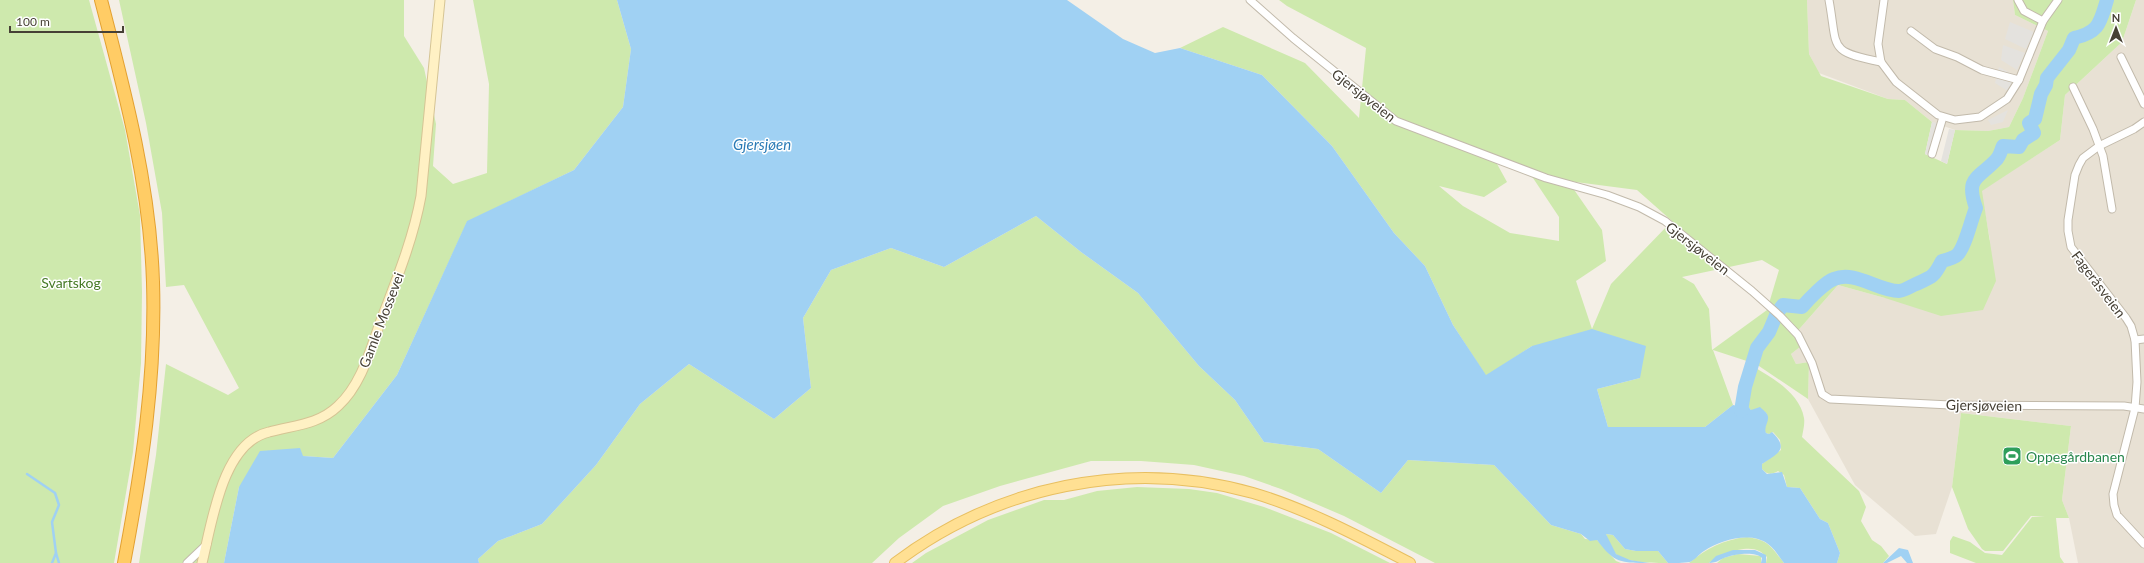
<svg xmlns="http://www.w3.org/2000/svg" width="2144" height="563" viewBox="0 0 2144 563" font-family="Lato,sans-serif">
<style>
.residential{fill:#e8e1d4}
.green{fill:#cee9ad;fill-rule:evenodd}
.parking{fill:#e4e2de}
.water{fill:#a0d1f3}
.lines{fill:none;stroke-linecap:round;stroke-linejoin:round}
.stream{stroke:#a0d1f3;stroke-width:2.5}
.river{stroke:#a0d1f3;stroke-width:14}
.street-casing{stroke:#c2baab;stroke-width:9}
.secondary-casing{stroke:#d5c494;stroke-width:11}
.primary-casing{stroke:#e8bf60;stroke-width:12}
.highway-casing{stroke:#e3a131;stroke-width:14}
.street{stroke:#fff;stroke-width:7}
.secondary{stroke:#fff1c4;stroke-width:9}
.primary{stroke:#ffe093;stroke-width:10}
.highway{stroke:#ffcc65;stroke-width:12}
.labels{text-anchor:middle;dominant-baseline:central;stroke-width:3;stroke-linejoin:round;paint-order:stroke}
.street-label{font-size:14px;fill:#464035;stroke:#fff}
.park-label{font-size:14px;fill:#467a26;stroke:#fff}
.leisure-label{font-size:14px;fill:#27864d;stroke:#fff;text-anchor:start}
.water-label{font-size:15px;font-style:italic;fill:#2a7bb6;stroke:#fff}
</style>
<rect width="100%" height="100%" fill="#f4efe6"/>
<g class="residential">
<path d="M1807,0H2013L2015,15L2048,31L2023,98L2009,127L1988,131L1955,130L1932,122L1905,100L1888,99L1819,73L1809,54Z"/>
<path d="M2136,0H2144V563H2078L2069,518L2062,500L2071,426L1961,413L1952,487L1936,534L1915,536L1855,485L1808,399L1809,362L1796,364L1791,354L1800,347L1794,335L1838,285L1885,298L1990,240L1981,191L2060,140L2065,95L2122,42Z"/>
</g>
<g class="green">
<path d="M0,0H89L125,130L140,215L142,292L141,363L133,452L114,563H0Z"/>
<path d="M119,0H404V36L424,68L436,124L433,166L453,184L487,173L489,84L473,0H617L631,49L623,107L574,170L467,222L397,375L333,458L303,456L239,487L224,563H139L156,455L166,364L228,395L239,388L184,285L166,287L162,213L146,123Z"/>
<path d="M1279,0H1807L1809,54L1821,76L1888,99L1905,100L1932,122L1925,154L1947,164L1955,130L1988,131L2009,127L2023,98L2048,31L2015,15L2013,0H2136L2122,42L2065,95L2060,140L1982,191L1996,281L1983,310L1941,316L1885,298L1838,285L1794,335L1800,347L1791,354L1796,364L1809,362L1808,399L1756,364L1713,350L1733,405L1705,427H1608L1597,389L1640,378L1532,346L1486,376L1453,325L1425,266L1394,233L1332,146L1262,75L1180,48L1223,27L1305,63L1359,118L1366,48L1287,6ZM1491,153L1533,178L1559,217V241L1510,233L1463,206L1439,186L1484,197L1507,182ZM1568,181L1637,190L1672,221L1611,284L1592,329L1576,281L1606,261L1602,230ZM1762,260L1779,270L1767,310L1712,350L1709,309L1694,284L1682,277Z"/>
<path d="M1036,216L1081,252L1138,293L1199,366L1235,400L1264,442L1318,449L1381,493L1408,460L1494,465L1551,525L1581,534L1585,539L1597,540L1616,561L1621,563H1435L1344,516L1281,489L1244,476L1194,465L1141,461H1091L1000,486L943,506L899,538L872,563H479L478,559L498,541L542,524L596,465L640,404L689,364L774,419L811,388L803,318L831,270L891,248L944,267Z"/>
<path d="M1754,367C1773,378 1800,394 1804,418C1805,424 1803,431 1802,437L1859,491L1866,507L1861,521L1872,540L1881,546L1889,556L1883,563H1837L1840,553L1828,523L1820,519L1800,488L1787,487L1784,475L1778,471C1771,475 1768,475 1762,469V464L1781,450L1780,440L1773,432L1769,434L1766,433L1764,430C1770,413 1769,410 1751,410L1746,405L1744,411H1741L1742,403Z"/>
<path d="M1961,413L2071,426L2062,500L2069,518H2056L2060,557L2064,563H1976L1950,553V541L1953,536L1970,542L1985,553L2002,555L2032,517H2045L2031,516L2003,551H1985L1982,549L1968,529L1952,487Z"/>
<path d="M1137,487L1189,489L1217,493L1264,507L1331,533L1390,563H912L926,553L988,520L1044,500H1064L1097,491Z"/>
<path d="M1606,534L1613,535L1625,549L1636,551H1658L1668,563C1654,563 1626,563 1616,554C1610,549 1608,540 1606,534Z"/>
<path d="M1747,537C1769,540 1771,547 1784,563H1766L1767,557C1764,555 1762,552 1759,551C1748,544 1718,554 1709,563H1689C1707,548 1723,540 1747,537Z"/>
<path d="M1738,554L1761,556V563H1717L1723,558Z"/>
</g>
<g class="parking">
<path d="M2010,22L2034,32L2026,49L2005,39Z"/>
<path d="M2003,45L2025,53L2017,70L2001,60Z"/>
<path d="M1999,67L2017,77L2008,91L1995,83Z"/>
<path d="M2008,110L2003,122L1991,125L1988,120Z"/>
<path d="M1932,122L1941,124L1933,157L1925,154Z"/>
<path d="M1949,129L1955,130L1947,164L1941,161Z"/>
</g>
<g class="water">
<path d="M617,0H1067L1123,39L1155,53L1180,48L1262,75L1332,146L1394,233L1425,266L1453,325L1486,375L1532,346L1592,329L1646,346L1640,378L1597,389L1608,427H1705L1733,405L1741,407L1742,411L1744,410L1746,404L1751,410L1760,407C1762,409 1766,412 1767,414C1771,420 1763,427 1766,433L1769,434L1772,432C1789,449 1779,453 1762,464V469L1767,474L1782,472L1787,487L1800,488L1820,519L1828,523L1840,553L1837,563H1784C1779,557 1775,549 1768,544C1751,531 1721,540 1704,551C1699,554 1695,560 1690,562C1684,563 1674,563 1668,563L1658,551H1636L1625,549L1613,535L1606,534L1616,554L1630,560L1649,563C1621,563 1614,563 1597,540L1590,541L1581,534L1551,525L1494,465L1408,460L1381,493L1318,449L1264,442L1235,400L1199,366L1138,293L1081,252L1036,216L944,267L891,248L831,270L803,318L811,388L774,419L689,364L640,404L596,465L542,524L498,541L478,559L479,563H224L239,487L260,451L300,448L303,456L333,458L397,375L467,221L574,170L623,107L631,49Z"/>
<path d="M1899,548L1908,550L1913,563H1907L1901,556L1887,563H1883Z"/>
<path d="M1733,550H1755L1766,555V563H1761L1762,558C1756,551 1735,554 1727,557C1720,559 1717,563 1709,563L1716,556Z"/>
</g>
<g class="lines">
<g class="stream">
<path d="M27,474L55,493L59,505L52,522L56,553L52,563"/>
<path d="M56,553L59,563"/>
</g>
<path class="river" d="M1741,411L1745,387L1757,348L1769,332L1777,313L1783,305L1802,307C1808,300 1825,282 1834,279C1855,270 1878,291 1899,291C1904,291 1911,286 1916,284C1932,277 1934,277 1942,261C1946,260 1954,258 1957,255C1965,248 1971,220 1976,208C1965,177 1978,179 1996,160C2000,156 2001,150 2003,146L2019,147L2023,140L2034,133L2029,123L2035,119L2041,94L2046,85L2047,78L2069,50L2074,38C2100,32 2100,22 2107,0"/>
<defs>
<g id="street">
<path d="M1250,0L1293,38L1396,121L1546,178L1607,195L1639,207L1665,221L1752,291L1780,316L1798,335L1812,363L1822,394L1830,399L1950,405L2124,406L2144,409"/>
<path d="M1829,0C1838,49 1827,51 1881,62"/>
<path d="M1884,0L1878,44L1881,62L1896,82L1938,115L1955,120L1980,117L2007,99L2019,80L2043,21L2058,0"/>
<path d="M2018,0L2024,11L2043,21"/>
<path d="M1911,31L1935,49L1957,57L1982,70L2019,80"/>
<path d="M2121,57L2144,104"/>
<path d="M2073,87L2093,129L2103,156L2112,209"/>
<path d="M2144,122L2134,129L2099,146L2083,158L2079,165L2075,175L2068,220V231L2071,247L2126,318L2131,326L2135,340L2137,382L2135,408L2113,494L2114,505L2117,515L2144,544"/>
<path d="M1932,154L1943,117"/>
<path d="M2135,340L2144,339"/>
<path d="M187,563L207,544"/>
</g>
<path id="secondary" d="M202,563C212,523 222,443 269,432C294,425 318,425 338,406C361,385 370,351 380,323C396,281 413,240 421,196L440,0"/>
<path id="primary" d="M895,563C997,486 1129,458 1253,493C1307,509 1360,537 1410,563"/>
<path id="highway" d="M101,0C125,92 150,186 153,282C156,378 142,468 124,563"/>
</defs>
<use href="#street" class="street-casing"/>
<use href="#secondary" class="secondary-casing"/>
<use href="#primary" class="primary-casing"/>
<use href="#highway" class="highway-casing"/>
<use href="#street" class="street"/>
<use href="#secondary" class="secondary"/>
<use href="#primary" class="primary"/>
<use href="#highway" class="highway"/>
</g>
<defs>
<symbol id="stadium-square" viewBox="-11 -11 22 22"><rect x="-9" y="-9" width="18" height="18" rx="4" fill="#2e9e5b" stroke="#fff"/><path d="M0-5a6.5 5 0 1 0 0 10a6.5 5 0 1 0 0-10ZM-3.5-1.8h7v3.6h-7Z" fill="#fff"/></symbol>
</defs>
<g fill-rule="evenodd">
<use href="#stadium-square" x="2001" y="445" width="22" height="22"/>
</g>
<g class="labels">
<g class="street-label">
<text transform="translate(1364 95) rotate(38)">Gjersjøveien</text>
<text transform="translate(1698 248) rotate(38)">Gjersjøveien</text>
<text transform="translate(2099 284) rotate(53)">Fageråsveien</text>
<text transform="translate(381 320) rotate(-69)">Gamle Mossevei</text>
<text transform="translate(1984 405) rotate(1)">Gjersjøveien</text>
</g>
<g class="park-label">
<text x="71" y="282">Svartskog</text>
</g>
<g class="leisure-label">
<text x="2026" y="456">Oppegårdbanen</text>
</g>
<g class="water-label">
<text x="762" y="144">Gjersjøen</text>
</g>
</g>
<g transform="translate(2116 28)" stroke="#ffffff" stroke-width="3" paint-order="stroke">
<path d="M0-3L7 15L0 10L-7 15Z" fill="#464035"/>
<text y="-6" font-size="11" font-weight="bold" text-anchor="middle" fill="#464035">N</text>
</g>
<path d="M10 26v6h113v-6" fill="none" stroke="#464035" stroke-width="2"/>
<text x="16" y="26" font-size="12" fill="#464035" stroke="#ffffff" stroke-width="3" paint-order="stroke">100 m</text>
</svg>
